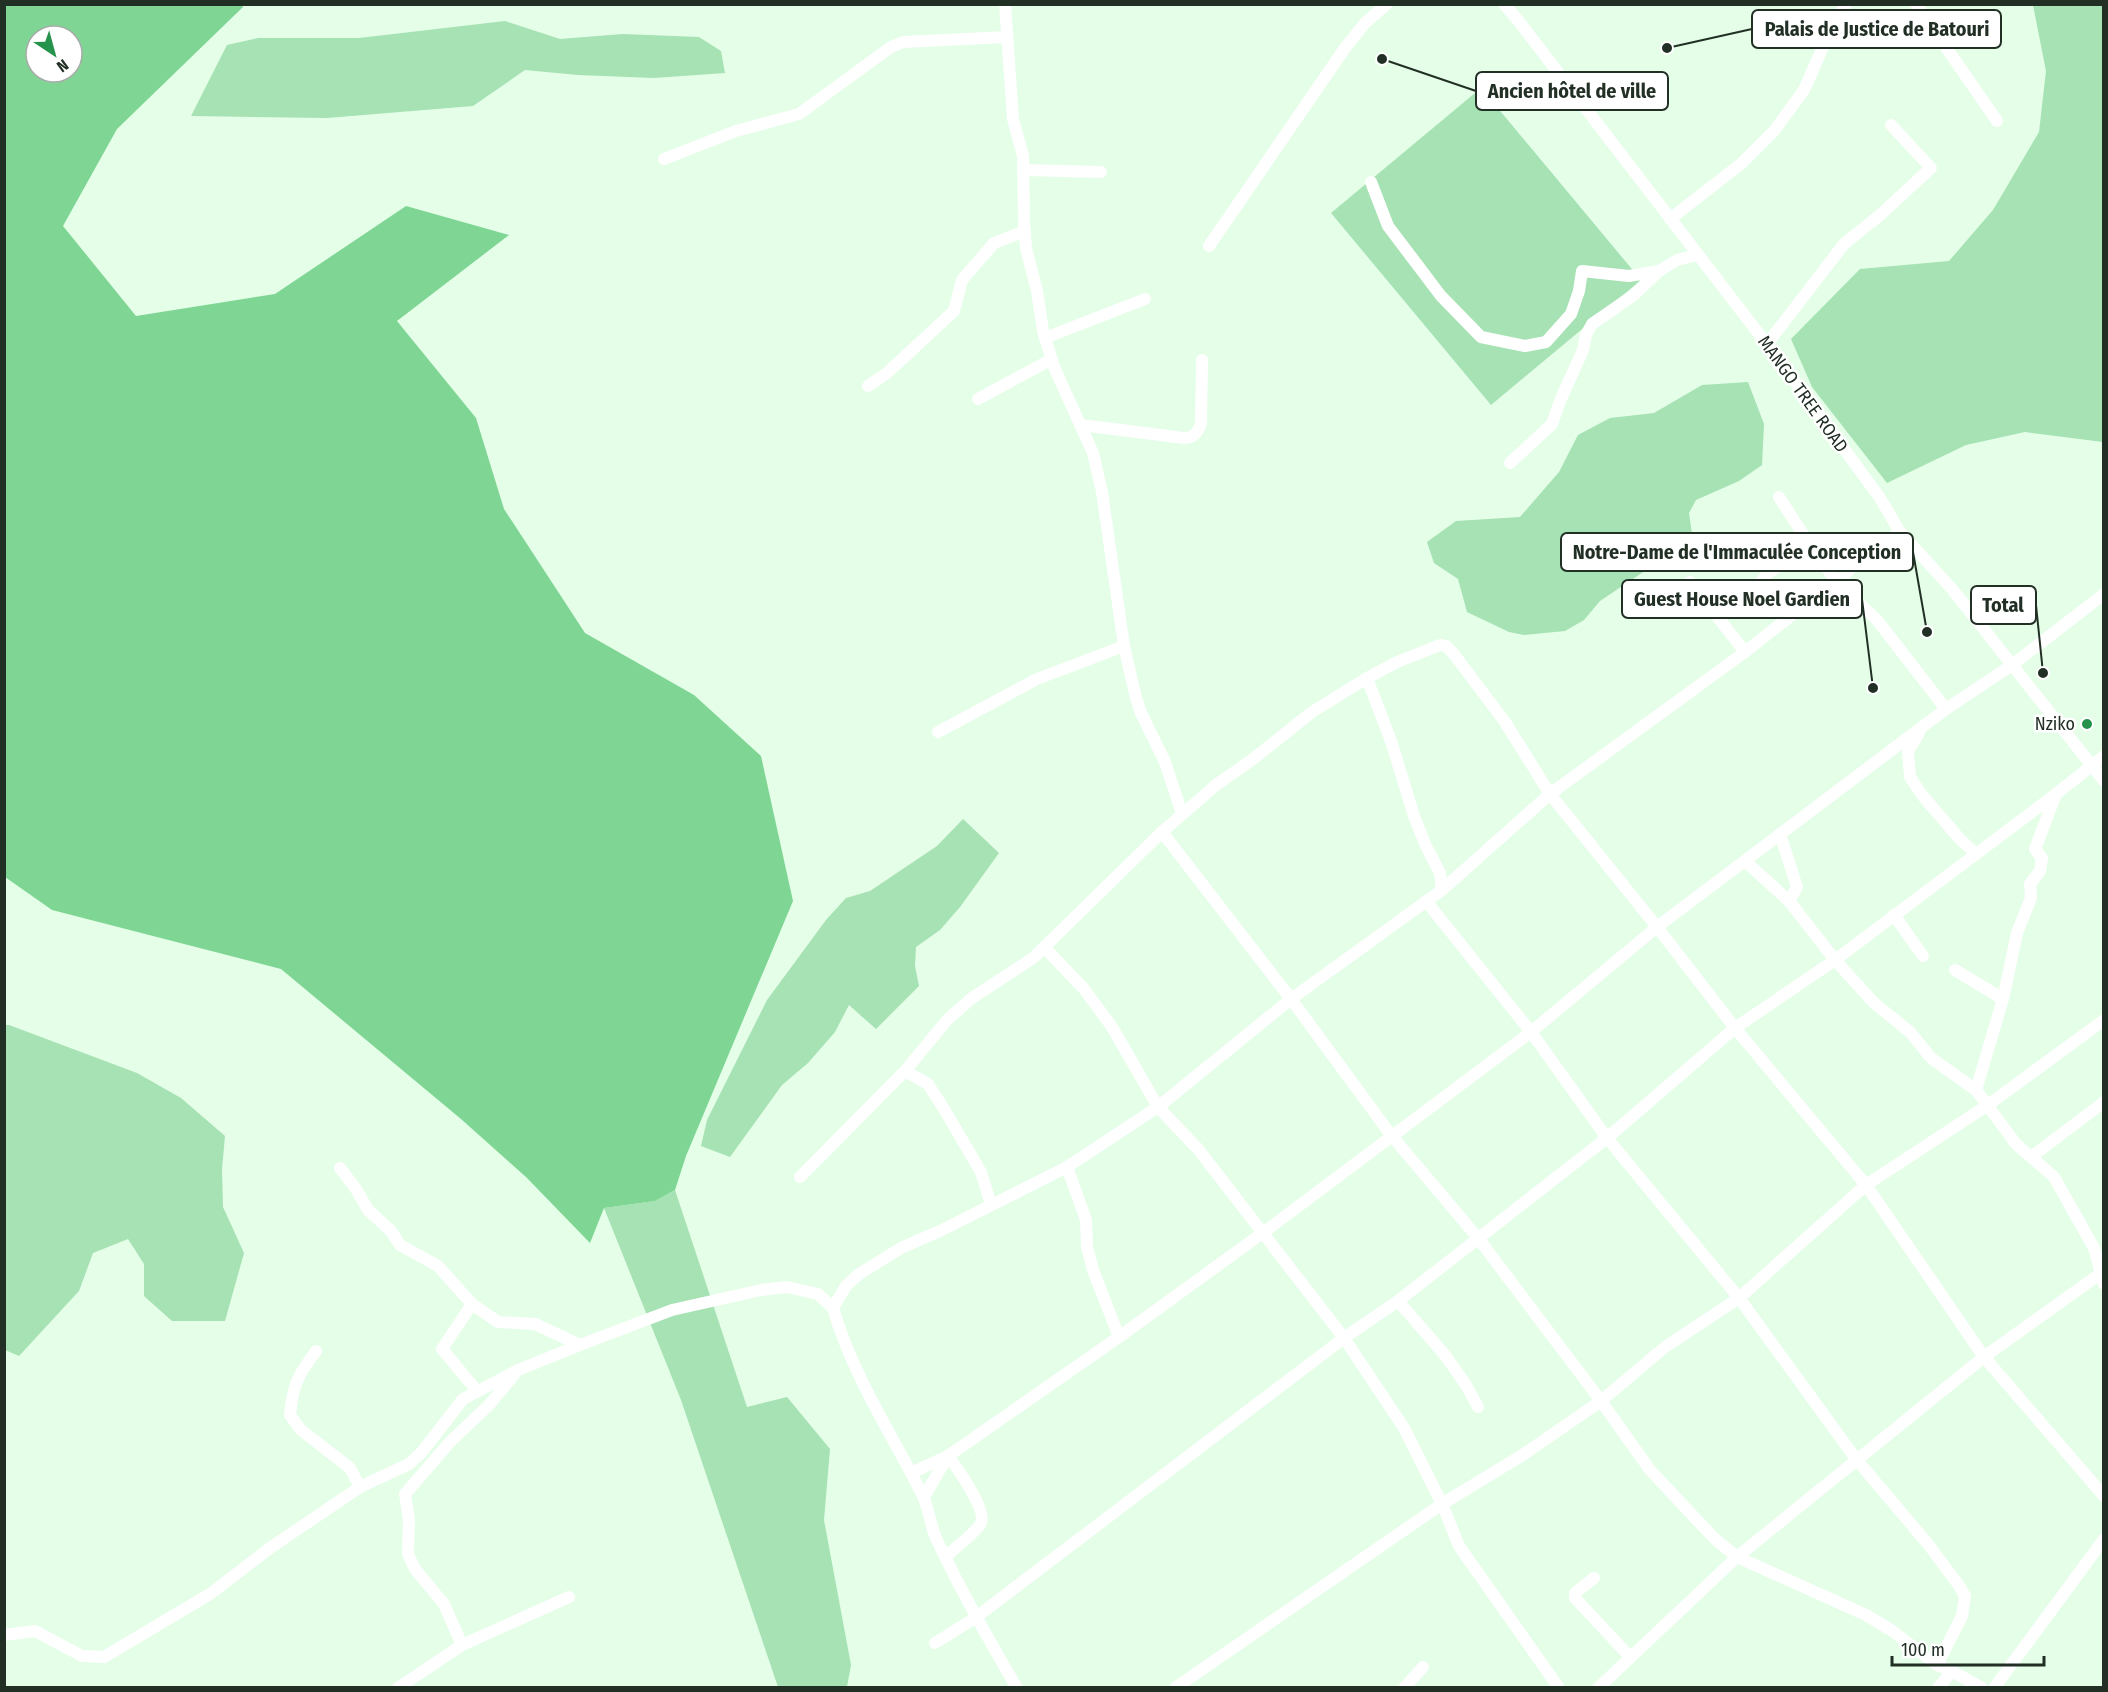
<svg xmlns="http://www.w3.org/2000/svg" width="2108" height="1692" viewBox="0 0 2108 1692" font-family="'Fira Sans Condensed',sans-serif">
<style>
.green{fill:#a6e2b3}
.forest{fill:#7fd694;fill-rule:evenodd}
.lines{fill:none;stroke-linecap:round;stroke-linejoin:round}
.street{stroke:#fff;stroke-width:12}
.poi-dot{fill:#25934c;stroke:#fff;stroke-width:2}
.labels{text-anchor:middle;dominant-baseline:central;stroke-width:5;stroke-linejoin:round;paint-order:stroke}
.street-label{font-size:18px;fill:#222f25;stroke:#fff}
.poi-label{font-size:18px;fill:#222f25;stroke:#fff;text-anchor:end}
.leader{fill:none;stroke:#222f25;stroke-width:2}
.callout-dot{fill:#222f25;stroke:#fff;stroke-width:2}
.callout{fill:#fff;stroke:#222f25;stroke-width:2}
.callout-label{font-size:20px;text-anchor:middle;font-weight:bold;fill:#222f25}
</style>
<rect width="100%" height="100%" fill="#e4fee8"/>
<g class="green">
<path d="M2033,5H2103V442L2025,432L1966,445L1887,483L1812,387L1791,339L1860,269L1949,261L1993,210L2039,132L2046,71Z"/>
<path d="M505,21L560,39L623,34L699,37L721,51L725,73L654,78L578,75L525,70L473,106L327,118L191,116L227,45L258,38H359Z"/>
<path d="M1481,88L1641,280L1491,405L1331,213Z"/>
<path d="M1748,382L1764,424L1762,465L1739,481L1696,500L1689,513L1692,534L1670,554L1600,601L1584,620L1565,631L1524,635L1509,632L1467,612L1458,579L1434,563L1427,542L1456,521L1520,517L1559,472L1578,435L1610,418L1654,413L1702,385Z"/>
<path d="M963,819L999,853L960,907L940,930L916,947L915,966L919,986L876,1029L849,1005L835,1032L808,1063L782,1085L730,1157L701,1146L707,1120L767,1000L826,920L846,898L870,891L937,846Z"/>
<path d="M5,1025H9L137,1073L181,1098L225,1136L222,1169L223,1207L244,1253L225,1321H172L144,1296V1264L128,1239L93,1253L79,1291L19,1356L5,1350Z"/>
<path d="M675,1190L747,1407L787,1397L830,1449L824,1520L851,1665L847,1687H778L681,1400L604,1208L655,1201Z"/>
</g>
<path class="forest" d="M5,4H242L243,7L117,129L63,226L136,316L275,294L406,206L509,235L397,321L476,418L504,509L585,633L694,695L761,756L793,901L686,1156L675,1190L655,1201L604,1208L590,1243L526,1177L461,1119L281,969L52,910L5,877ZM36,36H72V72H36Z"/>
<g class="lines">
<g class="street">
<path d="M1005,4L1013,119L1023,156L1024,222L1026,248L1037,291L1043,331L1054,367L1093,453L1102,492L1124,646L1136,698L1141,713L1165,762L1182,814"/>
<path d="M1504,4L1517,19L1779,360L1880,498L1900,532L1952,589L2104,781"/>
<path d="M1916,4L1997,121"/>
<path d="M664,159L736,131L799,114L891,47L903,42L1007,37"/>
<path d="M1023,170L1101,172"/>
<path d="M1371,182L1388,226L1441,296L1481,337L1525,346L1546,342L1571,314L1579,291L1582,271L1629,276L1659,271"/>
<path d="M1670,219L1742,163L1774,131L1804,90L1831,29L1846,4"/>
<path d="M1209,246L1345,48L1365,23L1387,4"/>
<path d="M1045,338L1145,299"/>
<path d="M1767,344L1844,244L1880,215L1931,168L1891,125"/>
<path d="M868,386L887,373L954,311L962,280L994,243L1025,231"/>
<path d="M978,399L1052,359"/>
<path d="M1081,425L1184,438C1193,439 1199,431 1201,423L1202,360"/>
<path d="M1510,463L1552,424L1560,401L1583,350L1586,335L1592,324L1634,295L1659,271L1677,260L1697,255"/>
<path d="M1779,497L1817,556L1838,583L1877,620L1946,709"/>
<path d="M1690,582L1745,652"/>
<path d="M1811,600L1775,590L1761,582L1768,573L1799,553L1817,556"/>
<path d="M1367,678L1392,744L1414,816L1426,846L1440,873L1442,890"/>
<path d="M938,732L1037,679L1124,646"/>
<path d="M1919,733L1908,751L1910,777L1922,795L1958,837L1976,854"/>
<path d="M2056,794L2035,849L2042,858L2040,871L2030,884L2031,898L2017,933L2003,999L1976,1090L2016,1144L2054,1177L2094,1248L2104,1284"/>
<path d="M1162,832L1291,999L1391,1135L1478,1238L1601,1401L1650,1470L1715,1539L1737,1557L1866,1615L1891,1630L1937,1665L1952,1671L1982,1688"/>
<path d="M1780,834L1797,887L1789,901"/>
<path d="M1746,862L1789,901L1835,960L1874,1003L1910,1032L1931,1058L1976,1090"/>
<path d="M1426,901L1531,1032L1607,1138L1739,1298L1856,1459L1928,1544L1960,1587L1965,1596L1962,1616L1937,1665"/>
<path d="M1894,915L1923,956"/>
<path d="M1044,947L1084,989L1112,1027L1158,1107L1198,1149L1344,1338L1404,1428L1442,1504L1459,1546L1559,1688"/>
<path d="M1955,970L2003,999"/>
<path d="M905,1071L928,1084L944,1109L981,1172L991,1205"/>
<path d="M2031,1157L2104,1102"/>
<path d="M1067,1167L1086,1220L1087,1247L1093,1270L1119,1337"/>
<path d="M340,1168L356,1189L368,1210L391,1231L400,1245L438,1266L472,1304L498,1322L535,1324L580,1345"/>
<path d="M800,1177L905,1071L948,1019L972,998L1033,958L1162,832L1216,785L1253,759L1312,712L1367,678L1397,662L1440,645L1446,646L1453,653L1505,722L1550,794L1657,927L1735,1028L1866,1185L1984,1357L2104,1496"/>
<path d="M1398,1301L1445,1355L1466,1385L1478,1407"/>
<path d="M472,1304L442,1349L477,1391"/>
<path d="M316,1351C298,1375 293,1384 290,1415L301,1430L350,1468L360,1487"/>
<path d="M911,1473L948,1456C957,1468 987,1509 981,1523C977,1532 954,1549 946,1556"/>
<path d="M924,1497L948,1456L1119,1337L1264,1232L1531,1032L1657,927L1946,709L2012,665L2104,594"/>
<path d="M1594,1578L1575,1593V1598L1630,1657"/>
<path d="M4,1635L35,1631L82,1656L104,1657L210,1594L270,1548L360,1487L409,1464L422,1452L463,1399L518,1370L580,1345L672,1310L761,1290L787,1287L818,1294L833,1308"/>
<path d="M935,1643L975,1618L1344,1338L1398,1301L1607,1138L1735,1028L1835,960L2056,794L2104,756"/>
<path d="M462,1645L444,1604L415,1569L408,1554L409,1520L405,1494L450,1442L489,1405L514,1375"/>
<path d="M398,1688L462,1645L569,1597"/>
<path d="M1017,1688C988,1639 960,1589 936,1538C930,1524 929,1508 922,1494C891,1433 852,1374 833,1308L846,1286L859,1274L901,1248L942,1230L1067,1167L1158,1107L1291,999L1442,890L1550,794L1745,652L1811,600L1838,583L1854,564L1900,532"/>
<path d="M1175,1688L1442,1504L1521,1456L1601,1401L1665,1347L1739,1298L1866,1185L1988,1105L2104,1020"/>
<path d="M1404,1688L1423,1667"/>
<path d="M1598,1688L1737,1557L1984,1357L2104,1271"/>
<path d="M1938,1688L1952,1671"/>
<path d="M1994,1688L2104,1539"/>
</g>
</g>
<circle class="poi-dot" cx="2087" cy="724" r="6"/>
<g class="labels">
<g class="street-label">
<text transform="translate(1803 394) rotate(54)">MANGO TREE ROAD</text>
</g>
<g class="poi-label">
<text x="2075" y="724">Nziko</text>
</g>
</g>
<path class="leader" d="M1667 48L1752 29M1382 59L1476 91M1927 632L1913 552M1873 688L1862 599M2043 673L2036 605"/>
<g class="callout-dot">
<circle cx="1667" cy="48" r="6"/>
<circle cx="1382" cy="59" r="6"/>
<circle cx="1927" cy="632" r="6"/>
<circle cx="1873" cy="688" r="6"/>
<circle cx="2043" cy="673" r="6"/>
</g>
<g class="callout">
<rect x="1752" y="10" width="249" height="38" rx="6"/>
<rect x="1476" y="72" width="192" height="38" rx="6"/>
<rect x="1561" y="533" width="352" height="38" rx="6"/>
<rect x="1622" y="580" width="240" height="38" rx="6"/>
<rect x="1971" y="586" width="65" height="38" rx="6"/>
</g>
<g class="callout-label">
<text x="1877" y="36">Palais de Justice de Batouri</text>
<text x="1572" y="98">Ancien hôtel de ville</text>
<text x="1737" y="559">Notre-Dame de l'Immaculée Conception</text>
<text x="1742" y="606">Guest House Noel Gardien</text>
<text x="2003" y="612">Total</text>
</g>
<rect width="2108" height="1692" fill="none" stroke="#222f25" stroke-width="12"/>
<g transform="translate(54 54) rotate(144)"><circle r="28" fill="#ffffff" stroke="#a7aca8" stroke-width="1.5"/>
<path d="M0-4.5L10 22L0 15L-10 22Z" fill="#25934c"/>
<text y="-9" font-size="16" font-weight="bold" text-anchor="middle" fill="#222f25">N</text>
</g>
<path d="M1892 1656v9h152v-9" fill="none" stroke="#222f25" stroke-width="3"/>
<text x="1901" y="1656" font-size="18" fill="#222f25" stroke="#ffffff" stroke-width="4.5" paint-order="stroke">100 m</text>
</svg>
